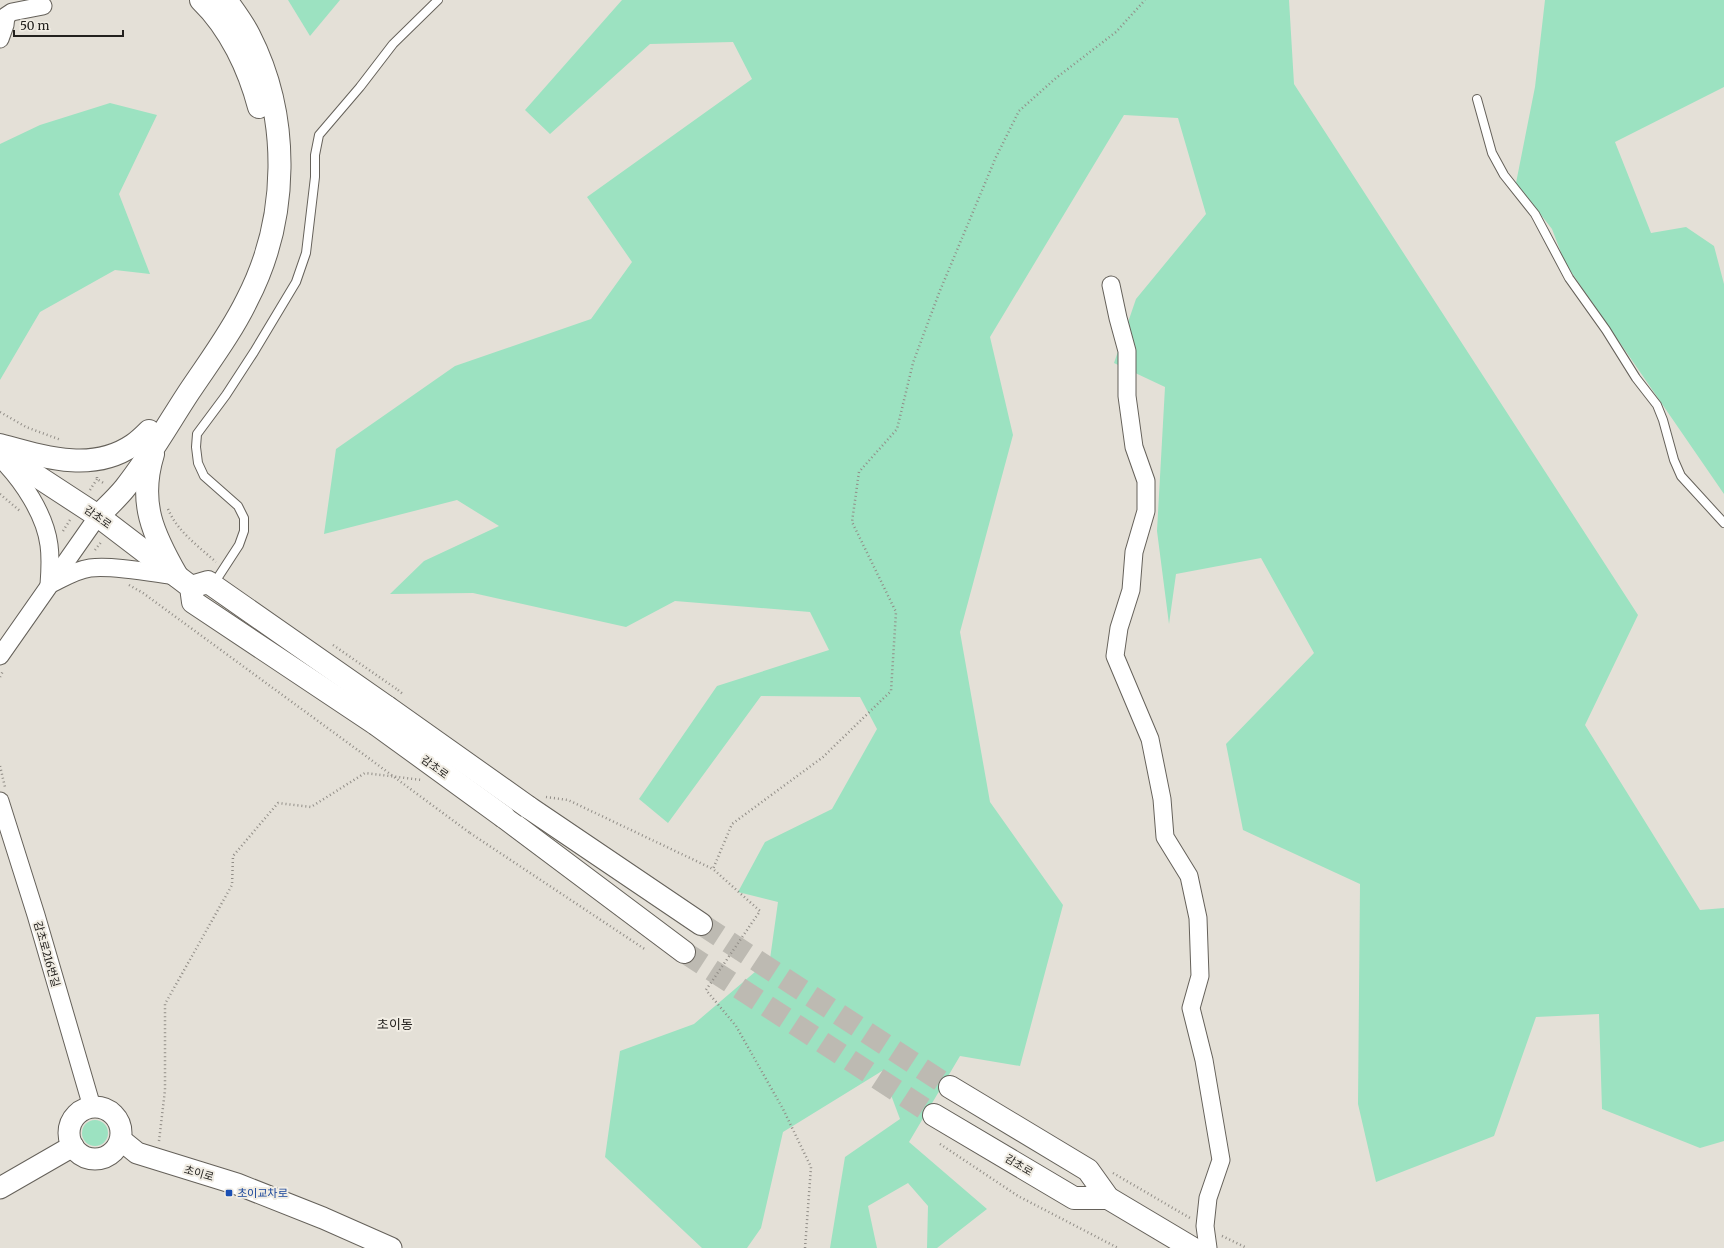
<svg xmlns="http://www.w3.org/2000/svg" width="1724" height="1248" viewBox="0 0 1724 1248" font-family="Merriweather,'Noto Sans KR',serif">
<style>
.green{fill:#9ce2c1}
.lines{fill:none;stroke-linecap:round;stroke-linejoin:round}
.secondary-tunnel{stroke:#bdbab2;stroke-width:22;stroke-dasharray:22 11;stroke-linecap:butt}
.service-casing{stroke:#65615a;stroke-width:10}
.minor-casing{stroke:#65615a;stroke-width:19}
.tertiary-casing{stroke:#65615a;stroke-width:23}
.secondary-casing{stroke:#65615a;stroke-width:24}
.motorway-casing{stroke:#65615a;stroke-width:24}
.path{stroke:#918d87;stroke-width:2.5;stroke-dasharray:1 3;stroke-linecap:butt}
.service{stroke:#fff;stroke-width:8}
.minor{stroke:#fff;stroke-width:17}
.tertiary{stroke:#fff;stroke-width:21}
.secondary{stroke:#fff;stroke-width:22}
.motorway{stroke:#fff;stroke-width:22}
.secondary-bridge-casing{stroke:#65615a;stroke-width:24;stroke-linecap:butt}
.path-bridge{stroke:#918d87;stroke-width:2.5;stroke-dasharray:1 3;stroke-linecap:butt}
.secondary-bridge{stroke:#fff;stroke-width:22}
.transit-dot{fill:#1a4fb4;stroke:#f1ede4;stroke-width:1.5}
.labels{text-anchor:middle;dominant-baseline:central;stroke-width:4;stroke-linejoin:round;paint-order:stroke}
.street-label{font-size:11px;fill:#23211e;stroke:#f1ede4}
.transit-label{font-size:11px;fill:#164399;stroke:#f1ede4;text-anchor:start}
.quarter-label{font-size:13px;fill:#23211e;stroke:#f1ede4}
</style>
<rect width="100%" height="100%" fill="#e4e0d7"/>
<g class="green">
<path d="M288,0H340L310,36Z"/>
<path d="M622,0H1289L1294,84L1638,615L1585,725L1700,910L1724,908V1141L1700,1148L1602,1109L1599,1014L1536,1017L1494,1136L1376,1182L1358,1104L1360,884L1243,830L1226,744L1314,653L1261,558L1176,574L1169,624L1157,531L1165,387L1114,363L1136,299L1206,214L1178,118L1124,115L990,337L1013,435L960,632L990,802L1063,905L1020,1066L960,1056L909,1142L987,1209L937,1248H927L928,1206L908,1183L868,1206L877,1248H830L845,1157L900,1119L882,1071L783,1132L761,1228L747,1248H702L605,1157L620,1051L694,1024L770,959L778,902L738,892L765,842L832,809L877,729L860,697L761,696L668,823L639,799L717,686L829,650L810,612L675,601L626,627L473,593L390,594L424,561L499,526L457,500L324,534L336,449L455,366L591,319L632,262L587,197L752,79L733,42L650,44L550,134L525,110Z"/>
<path d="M1545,0H1724V87L1615,142L1651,233L1686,227L1714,246L1724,284V494L1565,263L1552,229L1516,183L1535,87Z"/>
<path d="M110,103L157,115L119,194L150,274L115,270L40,312L0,380V144L40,125Z"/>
<circle cx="95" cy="1133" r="13"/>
</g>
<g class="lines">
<g class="secondary-tunnel">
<path d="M701,924L950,1087"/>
<path d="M684,952L934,1115"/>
</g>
<defs>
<g id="service">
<path d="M1477,99L1492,153L1504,175L1535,214L1569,278L1606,330L1636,378L1657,405L1663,420L1674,460L1681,476L1724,523"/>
<path d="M213,585L239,545L244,531V518L238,506L204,476L198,463L196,447L197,434L226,395L254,352L296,282L306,253L315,177V155L319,135L360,87L393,44L438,0"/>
</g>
<g id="minor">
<path d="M0,39L5,25L6,16L12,12L43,6"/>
<path d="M1111,285L1118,318L1127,351V396L1134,447L1146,481V511L1134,552L1131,590L1119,628L1115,656L1150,739L1162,799L1165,837L1189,876L1198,918L1200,976L1191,1008L1204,1060L1221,1160L1208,1198L1205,1226L1208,1248"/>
<path d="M0,458C22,480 45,514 49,545C51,559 50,572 49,585"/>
<path d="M53,583C65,577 76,570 90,568C113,565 153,573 177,576"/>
<path d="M0,656L98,516"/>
<path d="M0,801L36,915L92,1107"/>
</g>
<g id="tertiary">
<circle cx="95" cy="1133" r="26"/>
<path d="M121,1140L137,1153L237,1184L323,1218L391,1248"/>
<path d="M0,1188L73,1146"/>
</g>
<g id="secondary">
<path d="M0,452L98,516L191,587L193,602L376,724"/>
<path d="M191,587L208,582L387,707"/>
<path d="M528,807L701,924"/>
<path d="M504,817L684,952"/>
<path d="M950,1087L1088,1170L1108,1198L1192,1248"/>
<path d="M934,1115L1074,1198H1108"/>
</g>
<g id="motorway">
<path d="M201,0C230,28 249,69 259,107"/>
<path d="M0,445C44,457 92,473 133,445C139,441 144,436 149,431"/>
<path d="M153,454C138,503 153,534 177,576"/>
<path d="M98,516C107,507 117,498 125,488C149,458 168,424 189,392C209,362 231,333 247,300C289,219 291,117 249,35C243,23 234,11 226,0"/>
</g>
</defs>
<use href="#service" class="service-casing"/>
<use href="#minor" class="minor-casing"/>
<use href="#tertiary" class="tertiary-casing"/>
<use href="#secondary" class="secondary-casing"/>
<use href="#motorway" class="motorway-casing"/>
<g class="path">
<path d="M0,412L26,427L61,440"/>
<path d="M97,477V479L105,484"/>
<path d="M90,490L97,479"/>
<path d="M0,494L20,511"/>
<path d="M168,509C177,531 198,546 216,562"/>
<path d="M63,531L70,520"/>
<path d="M95,550L102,541"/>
<path d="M129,585L143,593L359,751"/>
<path d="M333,645L398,690"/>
<path d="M0,677L3,671"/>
<path d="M0,766L5,787"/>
<path d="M546,797L568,800L713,869"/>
<path d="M470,833L646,950"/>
<path d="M159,1141L165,1090V1004L232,885L233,856L278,803L311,807L365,773L422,780"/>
<path d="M940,1144L1018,1196L1118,1248"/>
<path d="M1113,1173L1190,1218"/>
<path d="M1222,1236L1247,1248"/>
<path d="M805,1248L811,1167L783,1109L736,1026L706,990L760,911L713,869L732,824L823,757L891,691L896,612L852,522L859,472L897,429L913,363L939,293L996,157L1019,111L1056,78L1116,32L1145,0"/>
</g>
<use href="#service" class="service"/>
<use href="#minor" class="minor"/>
<use href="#tertiary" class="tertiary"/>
<use href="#secondary" class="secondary"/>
<use href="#motorway" class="motorway"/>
<defs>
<g id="secondary-bridge">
<path d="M387,707L528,807"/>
<path d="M376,724L504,817"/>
</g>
</defs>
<use href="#secondary-bridge" class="secondary-bridge-casing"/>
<g class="path-bridge">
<path d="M398,690L404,695"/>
<path d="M359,751L470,833"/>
</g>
<use href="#secondary-bridge" class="secondary-bridge"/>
</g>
<rect class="transit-dot" x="225" y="1189" width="8" height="8" rx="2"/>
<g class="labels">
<g class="street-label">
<text transform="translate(98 517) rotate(35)">감초로</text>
<text transform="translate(435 767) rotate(36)">감초로</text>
<text transform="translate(47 954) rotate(74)">감초로216번길</text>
<text transform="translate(1019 1165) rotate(31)">감초로</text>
<text transform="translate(199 1173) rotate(16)">초이로</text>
</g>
<g class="transit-label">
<text x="237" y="1193">초이교차로</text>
</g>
<g class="quarter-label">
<text x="395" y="1024">초이동</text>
</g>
</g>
<path d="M14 30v6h109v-6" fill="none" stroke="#23211e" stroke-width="2"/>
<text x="20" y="30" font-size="12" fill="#23211e" stroke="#f1ede4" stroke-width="3" paint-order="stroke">50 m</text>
</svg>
